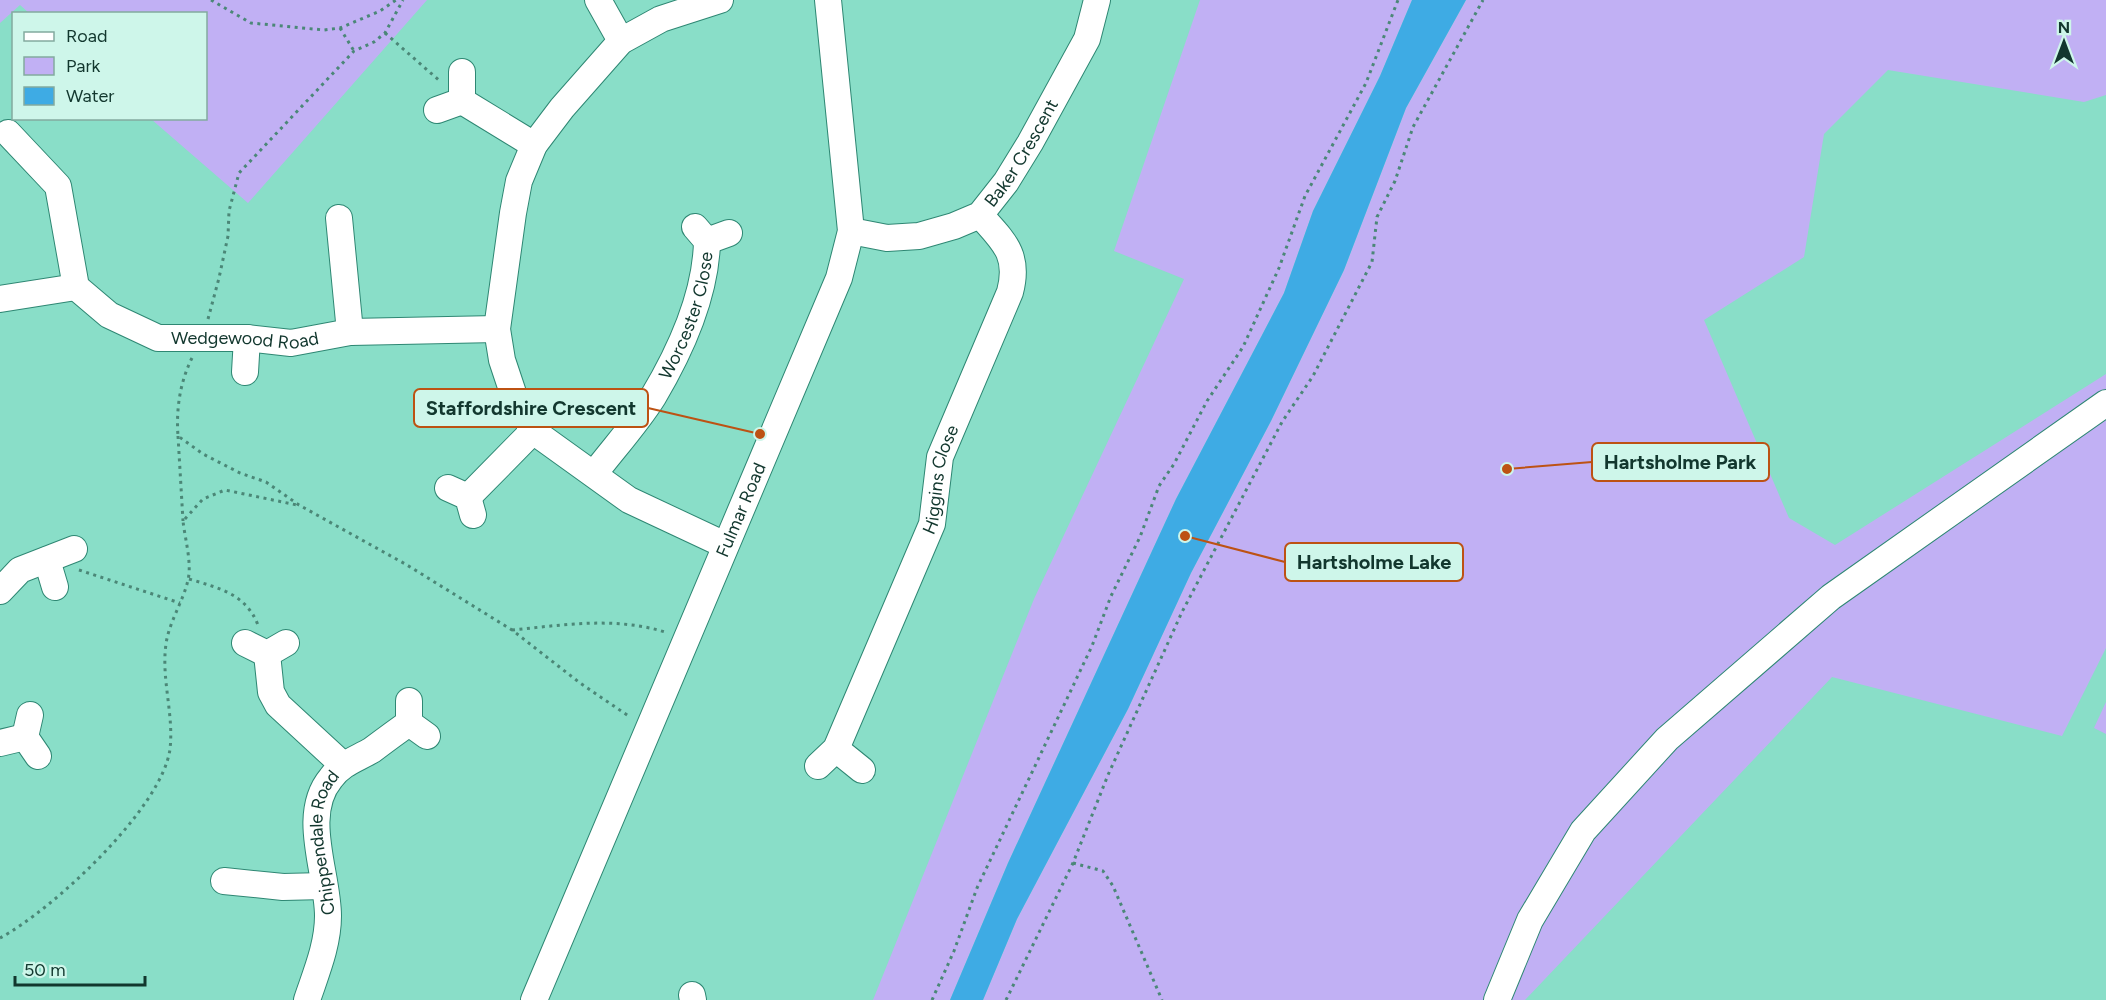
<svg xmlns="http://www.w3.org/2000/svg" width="2106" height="1000" viewBox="0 0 2106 1000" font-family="Figtree,sans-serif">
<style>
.green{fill:#c1b0f4}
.water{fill:#3eabe4}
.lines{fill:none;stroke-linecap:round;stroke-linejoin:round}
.minor-casing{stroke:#2e8773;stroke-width:28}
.path{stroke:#4b8777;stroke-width:3;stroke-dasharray:3 4.5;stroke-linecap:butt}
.minor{stroke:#fff;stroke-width:26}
.labels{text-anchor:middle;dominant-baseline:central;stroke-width:4.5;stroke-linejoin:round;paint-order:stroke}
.street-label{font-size:18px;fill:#12372e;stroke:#cef6ea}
.leader{fill:none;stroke:#bd5213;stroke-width:2}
.callout-dot{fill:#bd5213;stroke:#cef6ea;stroke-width:2}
.callout{fill:#cef6ea;stroke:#bd5213;stroke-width:2}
.callout-label{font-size:20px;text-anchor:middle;font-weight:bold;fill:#12372e}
</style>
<rect width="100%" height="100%" fill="#89dec8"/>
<g class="green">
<path d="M0,0H427L248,203L151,119L206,118V14H30L20,5L0,23Z"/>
<path d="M1200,0H1412L1380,76L1313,211L1284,293L1176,499L1008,863L950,1000H873L1034,599L1184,279L1114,251Z"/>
<path d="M1466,0H2106V95L2084,102L1888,70L1824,134L1804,257L1704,320L1789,518L1835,545L2106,374V648L2062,736L1832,677L1525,1000H983L1017,919L1128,709L1191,573L1271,421L1344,270L1406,108Z"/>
<path d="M2106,702V734L2094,728Z"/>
</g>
<path class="water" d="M1412,0H1466L1406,108L1344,270L1271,421L1191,573L1128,709L1017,919L983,1000H950L1008,863L1176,499L1284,293L1313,211L1380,76Z"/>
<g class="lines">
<defs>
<g id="minor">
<path d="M598,0L621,41"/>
<path d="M720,0L661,19L621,41L562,108L534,145L519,181L513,213L497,329L502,360L513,393L533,431L629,500L725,545"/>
<path d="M462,101L534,145"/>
<path d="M437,110L462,101V72"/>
<path id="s1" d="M8,133L58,186L76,287L109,315L158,338H247L291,343L350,332L497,329"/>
<path d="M339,218L350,332"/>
<path id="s2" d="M851,231L887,238L919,236L954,226L980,215L1006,182L1030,143L1087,39L1097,0"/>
<path d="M707,241L729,233"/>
<path d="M0,299L76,287"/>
<path d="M245,372L247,338"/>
<path id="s3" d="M594,474C613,449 636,424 653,397C681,350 706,295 707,241L695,227"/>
<path d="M448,488L468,497L473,515"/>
<path d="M468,497L533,431"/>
<path d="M47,560L55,587"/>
<path d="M0,591L20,570L74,549"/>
<path d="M245,643L267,654L286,643"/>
<path d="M267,654L271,692L278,705L343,765"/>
<path d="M409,701V723L427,736"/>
<path d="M30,715L25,737L38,756"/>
<path d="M0,743L25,737"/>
<path d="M836,749L862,770"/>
<path id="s4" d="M818,766L836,749L932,524L940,457L1010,292C1020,254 1003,241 980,215"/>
<path d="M224,881L283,887L324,886"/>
<path d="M692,995L693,1000"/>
<path id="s5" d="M307,1000C316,973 328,945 328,916C328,873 300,815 331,778C342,763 357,759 372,750C384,741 396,732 409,723"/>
<path id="s6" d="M534,1000L839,278L851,231L828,0"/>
<path d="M1497,1000L1530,920L1583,831L1667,739L1831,597L2106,403"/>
</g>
</defs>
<use href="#minor" class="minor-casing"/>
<g class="path">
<path d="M211,0L251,23L324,30L340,28L380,11L396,0"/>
<path d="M340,28L354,51"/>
<path d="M385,33L441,82"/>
<path d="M208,319L219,278L228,236L229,211L239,173L354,51L374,42L385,33L403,0"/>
<path d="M192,358C180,382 176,409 178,436L203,454L240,473L266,482L299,505L407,565L512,630L580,683L630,717"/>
<path d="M178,436L183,521"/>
<path d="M79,570L180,603"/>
<path d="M189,579C219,588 246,594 258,625"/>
<path d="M512,630C564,625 617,616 668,633"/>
<path d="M1073,863L1103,871L1113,886L1162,1000"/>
<path d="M0,938C51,911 162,809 170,749C174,714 161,679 166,644C169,622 183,602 188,580C192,563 185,539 183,521L203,499L225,490L297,505"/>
<path d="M932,1000L954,951L977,888L1092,646L1111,596L1140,537L1159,486L1174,464L1207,401L1243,347L1279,268L1305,196L1366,83L1398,0"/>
<path d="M1006,1000L1073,863L1108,775L1182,612L1282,422L1313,376L1372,262L1377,217L1395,181L1413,127L1483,0"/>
</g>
<use href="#minor" class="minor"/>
</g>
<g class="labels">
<g class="street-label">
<text stroke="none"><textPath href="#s2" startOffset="208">Baker Crescent</textPath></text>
<text stroke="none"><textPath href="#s3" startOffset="186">Worcester Close</textPath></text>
<text stroke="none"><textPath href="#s1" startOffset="360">Wedgewood Road</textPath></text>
<text stroke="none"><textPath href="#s4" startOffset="315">Higgins Close</textPath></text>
<text stroke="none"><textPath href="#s6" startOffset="532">Fulmar Road</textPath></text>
<text stroke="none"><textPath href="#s5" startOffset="162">Chippendale Road</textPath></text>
</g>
</g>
<path class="leader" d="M760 434L648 408M1507 469L1592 462M1185 536L1285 562"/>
<g class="callout-dot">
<circle cx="760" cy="434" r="6"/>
<circle cx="1507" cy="469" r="6"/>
<circle cx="1185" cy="536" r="6"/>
</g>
<g class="callout">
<rect x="414" y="389" width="234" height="38" rx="6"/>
<rect x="1592" y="443" width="177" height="38" rx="6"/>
<rect x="1285" y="543" width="178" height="38" rx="6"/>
</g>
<g class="callout-label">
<text x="531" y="415">Staffordshire Crescent</text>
<text x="1680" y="469">Hartsholme Park</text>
<text x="1374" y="569">Hartsholme Lake</text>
</g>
<rect x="12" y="12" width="195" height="108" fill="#cef6ea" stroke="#83aa9f" stroke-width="1.5"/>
<rect x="24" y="32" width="30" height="9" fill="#ffffff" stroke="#83aa9f" stroke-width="1.5"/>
<text x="66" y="42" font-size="18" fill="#12372e">Road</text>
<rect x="24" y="57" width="30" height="18" fill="#c1b0f4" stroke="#83aa9f" stroke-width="1.5"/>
<text x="66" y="72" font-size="18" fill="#12372e">Park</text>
<rect x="24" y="87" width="30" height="18" fill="#3eabe4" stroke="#83aa9f" stroke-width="1.5"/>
<text x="66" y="102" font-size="18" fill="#12372e">Water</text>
<g transform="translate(2064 42)" stroke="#cef6ea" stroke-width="4.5" paint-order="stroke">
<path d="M0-4.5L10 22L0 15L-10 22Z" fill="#12372e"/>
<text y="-9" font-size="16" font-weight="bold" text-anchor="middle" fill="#12372e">N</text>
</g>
<path d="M15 976v9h130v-9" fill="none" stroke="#12372e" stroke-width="3"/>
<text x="24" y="976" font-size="18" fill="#12372e" stroke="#cef6ea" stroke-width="4.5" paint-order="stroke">50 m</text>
</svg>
